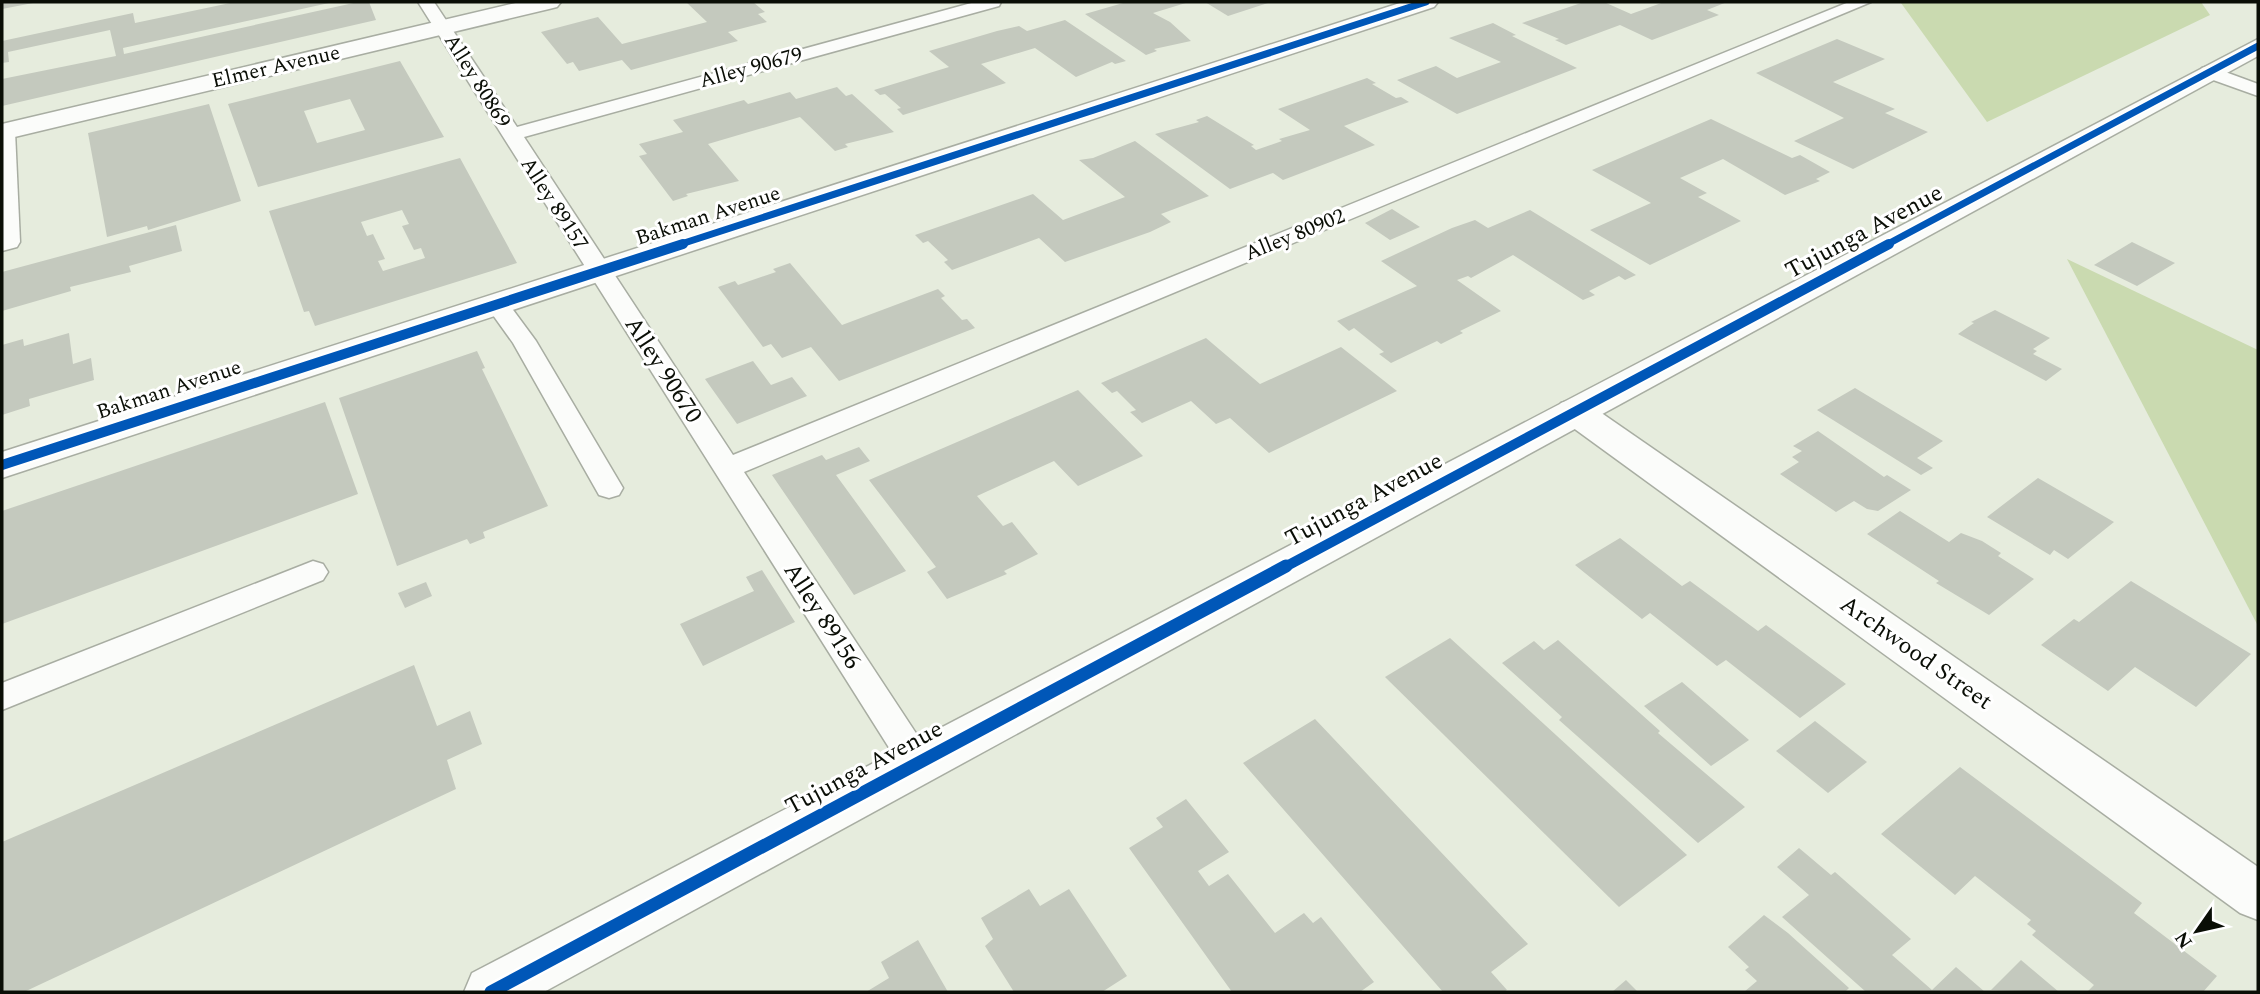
<svg xmlns="http://www.w3.org/2000/svg" width="2260" height="994" viewBox="0 0 2260 994" font-family="Spectral,serif">
<style>
.green{fill:#cadab0}
.building{fill:#c4c9be;fill-rule:evenodd}
.lines{fill:none;stroke-linecap:round;stroke-linejoin:round}
.lane-casing{stroke:#a8ada2;stroke-width:3}
.street-casing{stroke:#a8ada2;stroke-width:3}
.secondary-casing{stroke:#a8ada2;stroke-width:3}
.lane{fill:#fbfcfa;fill-rule:evenodd}
.street{fill:#fbfcfa;fill-rule:evenodd}
.secondary{fill:#fbfcfa;fill-rule:evenodd}
.cycleway-far2-casing{stroke:#fff;stroke-width:10}
.cycleway-far1-casing{stroke:#fff;stroke-width:14}
.cycleway-casing{stroke:#fff;stroke-width:18}
.cycleway-far2{stroke:#0057b8;stroke-width:7}
.cycleway-far1{stroke:#0057b8;stroke-width:10}
.cycleway{stroke:#0057b8;stroke-width:13}
.labels{text-anchor:middle;dominant-baseline:central;stroke-width:6;stroke-linejoin:round;paint-order:stroke}
.far-street-label{font-size:21px;fill:#0a0e06;stroke:#fff}
.street-label{font-size:24px;fill:#0a0e06;stroke:#fff}
</style>
<rect width="100%" height="100%" fill="#e6ecdd"/>
<g class="green">
<path d="M1905,2H2201L2210,15L1987,122L1901,3Z"/>
<path d="M2067,259L2258,350V626Z"/>
</g>
<g class="building">
<path d="M2,2H33V3L2,9Z"/>
<path d="M235,2L329,3L123,48L124,54L358,2H369L376,20L2,106V79L116,56L110,30L8,52L9,62L2,63V41L133,13L135,23Z"/>
<path d="M686,2H753L765,12L758,14L767,22L728,32L738,41L631,70L622,60L579,71L573,62L567,64L541,32L598,17L622,44L707,22Z"/>
<path d="M1121,2H1189L1153,13L1170,22L1191,41L1154,49L1157,51L1146,55L1085,14L1123,3Z"/>
<path d="M1205,2H1271L1228,16Z"/>
<path d="M1584,2H1604L1631,14L1664,2H1727L1707,10L1719,15L1652,40L1620,25L1566,45L1555,40L1559,39L1522,23Z"/>
<path d="M1065,20L1126,61L1115,64L1112,62L1076,77L1035,48L981,64L1006,83L903,115L897,109L901,108L885,94L880,95L874,90L949,67L929,51L997,31L1019,26L1027,31Z"/>
<path d="M1493,23L1516,35L1512,36L1577,68L1457,114L1397,80L1436,66L1457,78L1501,62L1449,38Z"/>
<path d="M1837,39L1885,59L1833,82L1895,109L1885,113L1928,132L1853,169L1794,141L1844,118L1756,73Z"/>
<path d="M400,61L444,137L258,187L228,104ZM350,99L365,130L317,143L304,111Z"/>
<path d="M1367,78L1376,83L1372,84L1396,98L1401,97L1409,102L1344,126L1375,145L1283,180L1273,173L1230,189L1155,134L1199,122L1196,120L1207,116L1254,145L1251,146L1256,150L1282,141L1279,139L1310,130L1278,109Z"/>
<path d="M837,87L846,96L852,94L894,132L845,144L848,147L835,151L800,117L708,144L739,181L686,194L688,196L673,201L639,156L647,154L639,144L683,132L673,120L744,100L748,104L790,92L796,99Z"/>
<path d="M209,104L241,201L148,230L147,226L107,237L88,133Z"/>
<path d="M1711,119L1792,158L1800,155L1830,172L1816,179L1820,181L1785,195L1723,159L1680,178L1707,193L1698,197L1741,221L1650,265L1590,230L1651,203L1592,170Z"/>
<path d="M1135,141L1209,196L1161,214L1171,222L1150,232L1065,262L1039,238L952,270L944,262L948,260L928,241L923,243L915,235L1033,194L1063,220L1125,197L1079,160L1093,158Z"/>
<path d="M460,158L517,263L315,326L309,311L304,312L269,211ZM402,210L409,224L402,226L414,250L421,248L425,258L383,271L378,261L385,259L373,234L367,236L361,222Z"/>
<path d="M1392,209L1420,227L1390,240L1365,223Z"/>
<path d="M1530,210L1636,275L1625,280L1619,276L1589,291L1595,295L1583,300L1513,255L1471,278L1468,276L1457,280L1501,311L1460,331L1463,333L1441,344L1437,341L1391,363L1379,354L1384,352L1354,328L1349,331L1337,321L1417,286L1381,261L1452,228L1475,220L1488,228Z"/>
<path d="M176,225L182,251L129,266L131,272L70,287L71,291L2,311V272Z"/>
<path d="M2132,242L2175,263L2137,286L2094,265Z"/>
<path d="M790,263L842,325L938,289L945,296L941,298L962,320L967,319L975,328L839,381L811,347L782,358L771,344L763,347L718,287L735,281L738,285L776,272L773,269Z"/>
<path d="M1995,310L2050,338L2033,349L2037,351L2033,354L2062,369L2046,381L1958,334L1974,323L1971,322Z"/>
<path d="M69,333L73,364L91,358L94,380L29,399L30,406L2,415V345L23,339L24,346Z"/>
<path d="M1206,338L1260,384L1341,347L1397,391L1269,453L1230,418L1216,424L1191,401L1142,423L1130,412L1136,410L1117,391L1112,393L1101,383Z"/>
<path d="M477,351L485,368L482,369L548,506L483,532L485,538L470,544L467,539L397,566L339,398Z"/>
<path d="M753,361L771,385L792,377L807,396L737,424L705,379Z"/>
<path d="M1855,388L1943,441L1917,458L1933,468L1921,475L1817,410Z"/>
<path d="M1078,390L1143,456L1078,486L1054,461L977,496L1003,526L1012,522L1038,554L1004,571L1007,574L947,599L927,572L936,567L869,480Z"/>
<path d="M325,402L358,494L2,624V511Z"/>
<path d="M1818,431L1884,477L1887,475L1911,490L1878,511L1867,509L1854,501L1836,512L1780,474L1799,462L1792,457L1802,451L1793,446Z"/>
<path d="M859,447L870,461L836,475L906,571L854,595L772,475L822,455L826,460Z"/>
<path d="M2038,478L2114,522L2068,559L2054,550L2050,555L1987,517Z"/>
<path d="M1900,511L1949,542L1961,533L1982,541L2001,553L1998,556L2034,579L1989,615L1936,583L1939,581L1867,534Z"/>
<path d="M1620,538L1682,586L1690,581L1758,631L1766,625L1846,684L1800,718L1726,660L1717,666L1650,613L1642,619L1575,565Z"/>
<path d="M762,570L795,622L703,666L680,624L754,591L746,577Z"/>
<path d="M2131,581L2251,654L2196,707L2135,667L2108,691L2041,645L2074,619L2079,622Z"/>
<path d="M426,582L432,596L405,608L398,593Z"/>
<path d="M1450,638L1687,855L1619,907L1385,677Z"/>
<path d="M1558,640L1660,731L1658,733L1745,807L1698,843L1559,720L1562,717L1502,663L1534,641L1544,650Z"/>
<path d="M414,665L437,726L470,711L482,744L447,760L456,789L24,992H2V842Z"/>
<path d="M1682,682L1749,740L1711,766L1644,706Z"/>
<path d="M1315,719L1528,944L1491,972L1507,990L1504,992H1443L1243,763Z"/>
<path d="M1815,721L1867,762L1828,793L1776,751Z"/>
<path d="M1960,767L2142,903L2134,913L2217,976L2203,992H2087L2094,985L2032,935L2036,931L2027,924L2031,920L1975,876L1955,895L1881,834Z"/>
<path d="M1186,799L1229,852L1198,871L1209,886L1228,874L1275,933L1304,913L1313,923L1321,917L1374,982L1360,992H1232L1129,848L1163,827L1156,818Z"/>
<path d="M1799,848L1831,875L1835,872L1911,939L1892,955L1932,990L1956,967L1985,992H1866L1782,917L1809,895L1777,867Z"/>
<path d="M1029,889L1040,906L1069,889L1127,976L1102,992H1014L985,946L993,939L981,918Z"/>
<path d="M1764,915L1788,933L1849,988L1845,992H1744L1757,981L1745,970L1749,967L1728,947Z"/>
<path d="M918,940L948,992H866L889,978L881,962Z"/>
<path d="M2021,960L2059,992L1991,990Z"/>
<path d="M1626,980L1638,992H1612Z"/>
</g>
<g class="lines">
<defs>
<g id="lane">
<path d="M418,2H434L517,127L975,2H1001L999,6L524,137L733,455L1849,2H1871L744,472L929,753L934,763L929,773L917,778L905,773Z"/>
<path d="M2209,66L2258,84V96L2202,76L2200,72L2202,68Z"/>
<path d="M5,125L15,131L20,242L17,247L2,251V126Z"/>
<path d="M497,297L505,299L536,341L623,488L619,495L609,498L599,495L513,343L485,304L489,299Z"/>
<path d="M313,561L323,564L328,572L323,580L2,710V683Z"/>
</g>
<g id="street">
<path d="M520,2H561L557,7L549,9L2,140V124Z"/>
<path d="M1403,2H1438L1434,7L2,478V452Z"/>
<path d="M1574,399L1587,403L2258,867V920L2240,913L1561,419L1556,411L1561,403Z"/>
</g>
<path id="secondary" d="M2258,39V56L544,992H464L472,973Z"/>
</defs>
<use href="#lane" class="lane-casing"/>
<use href="#street" class="street-casing"/>
<use href="#secondary" class="secondary-casing"/>
<use href="#lane" class="lane"/>
<use href="#street" class="street"/>
<use href="#secondary" class="secondary"/>
<defs>
<g id="cycleway-far2">
<path d="M678,245L1426,2"/>
<path d="M1886,245L2258,46"/>
</g>
<g id="cycleway-far1">
<path d="M2,465L683,244"/>
<path d="M1283,568L1889,244"/>
</g>
<path id="cycleway" d="M491,992L1286,566"/>
</defs>
<use href="#cycleway-far2" class="cycleway-far2-casing"/>
<use href="#cycleway-far1" class="cycleway-far1-casing"/>
<use href="#cycleway" class="cycleway-casing"/>
<use href="#cycleway-far2" class="cycleway-far2"/>
<use href="#cycleway-far1" class="cycleway-far1"/>
<use href="#cycleway" class="cycleway"/>
</g>
<g class="labels">
<g class="far-street-label">
<text transform="translate(276 67) rotate(-13)">Elmer Avenue</text>
<text transform="translate(751 68) rotate(-15)">Alley 90679</text>
<text transform="translate(477 81) rotate(58)">Alley 80869</text>
<text transform="translate(554 204) rotate(57)">Alley 89157</text>
<text transform="translate(708 216) rotate(-18)">Bakman Avenue</text>
<text transform="translate(1295 235) rotate(-22)">Alley 80902</text>
<text transform="translate(169 390) rotate(-18)">Bakman Avenue</text>
</g>
<g class="street-label">
<text transform="translate(1864 232) rotate(-28)">Tujunga Avenue</text>
<text transform="translate(663 370) rotate(57)">Alley 90670</text>
<text transform="translate(1364 500) rotate(-28)">Tujunga Avenue</text>
<text transform="translate(822 616) rotate(57)">Alley 89156</text>
<text transform="translate(1916 653) rotate(35)">Archwood Street</text>
<text transform="translate(864 768) rotate(-28)">Tujunga Avenue</text>
</g>
</g>
<rect width="2260" height="994" fill="none" stroke="#0a0e06" stroke-width="7"/>
<g transform="translate(2197 931) rotate(236)" stroke="#ffffff" stroke-width="5" paint-order="stroke">
<path d="M0-5L12 26L0 18L-12 26Z" fill="#0a0e06"/>
<text y="-10" font-size="19" font-weight="bold" text-anchor="middle" fill="#0a0e06">N</text>
</g>
</svg>
